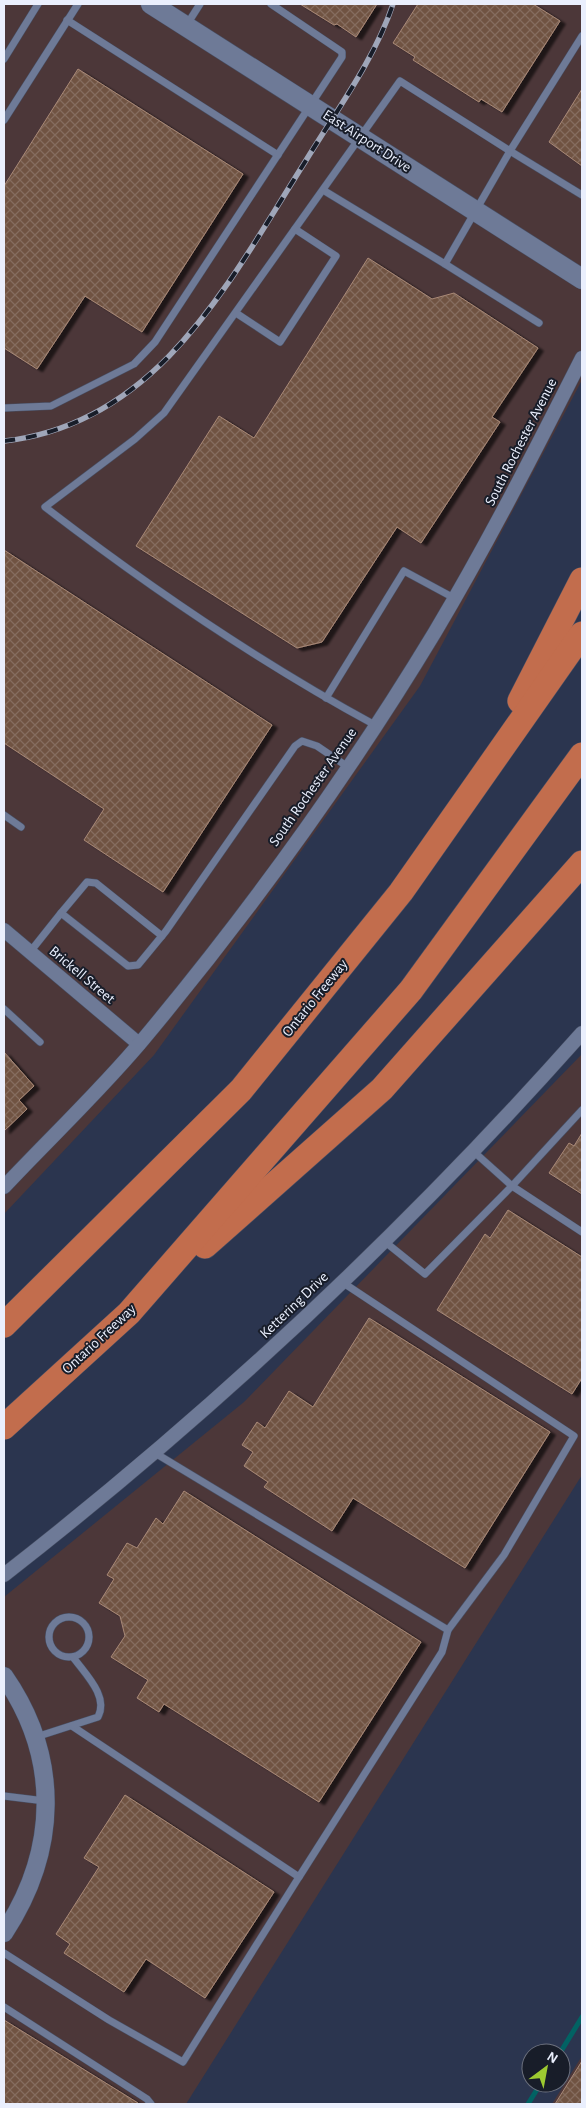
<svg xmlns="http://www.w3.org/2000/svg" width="586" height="2108" viewBox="0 0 586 2108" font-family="'Alegreya Sans',sans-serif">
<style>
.industrial{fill:#4c3739}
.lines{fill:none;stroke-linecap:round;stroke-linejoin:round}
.stream{stroke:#026263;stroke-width:5}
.building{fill:url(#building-cross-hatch);stroke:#a98977;filter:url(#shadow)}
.service-casing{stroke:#474f64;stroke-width:8}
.minor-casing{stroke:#474f64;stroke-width:15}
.tertiary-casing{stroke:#474f64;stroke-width:19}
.secondary-casing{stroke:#474f64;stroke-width:21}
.motorway-casing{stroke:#474f64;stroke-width:26}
.service{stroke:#6e7a97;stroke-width:7}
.minor{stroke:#6e7a97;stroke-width:14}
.tertiary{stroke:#6e7a97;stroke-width:18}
.secondary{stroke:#6e7a97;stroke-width:20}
.motorway{stroke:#c26d4d;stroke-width:25}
.rail-casing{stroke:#9fa6b9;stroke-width:5.5}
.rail{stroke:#181d29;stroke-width:4;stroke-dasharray:11;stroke-linecap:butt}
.labels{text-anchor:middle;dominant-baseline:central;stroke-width:4;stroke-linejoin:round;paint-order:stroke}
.street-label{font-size:15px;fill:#eaeffd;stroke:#181d29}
</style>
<defs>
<pattern id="building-cross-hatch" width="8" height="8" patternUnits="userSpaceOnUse" patternTransform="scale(1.25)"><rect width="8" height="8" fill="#705342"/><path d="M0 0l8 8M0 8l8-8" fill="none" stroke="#856c5e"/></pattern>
<filter id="shadow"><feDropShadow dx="5.5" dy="3" stdDeviation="1" flood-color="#0009"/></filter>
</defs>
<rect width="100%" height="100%" fill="#2b354f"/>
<g class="industrial">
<path d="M4,4H582V380L420,686L154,1055L4,1214Z"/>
<path d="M582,1054V1475L186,2104H4V1597L244,1402Z"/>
<path d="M582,2056V2104H552Z"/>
</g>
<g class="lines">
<g class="stream">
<path d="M560,2053L582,2017"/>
<path d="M528,2104L541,2083"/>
</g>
</g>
<g class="building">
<path d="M300,4H377L356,37L337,24L334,25Z"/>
<path d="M418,4H533L560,21L502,112L481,99L479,102L413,60L415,57L393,43Z"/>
<path d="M78,69L243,174L142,332L85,296L37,369L4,348V186Z"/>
<path d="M582,89V166L549,142Z"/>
<path d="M368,258L432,299L454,293L538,348L492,417L500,422L421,543L397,527L322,642L297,648L136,546L219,416L254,438Z"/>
<path d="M4,550L272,725L163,892L84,840L104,809L4,743Z"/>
<path d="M4,1052L34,1086L19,1100L27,1109L4,1131Z"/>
<path d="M582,1133V1194L549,1173L569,1143L574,1146Z"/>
<path d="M508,1210L582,1257V1378L572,1394L437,1310L485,1234L490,1238Z"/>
<path d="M369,1318L550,1432L465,1568L353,1498L332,1531L264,1487L268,1482L244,1466L253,1452L242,1445L257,1422L265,1428L289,1391L313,1407Z"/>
<path d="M184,1491L421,1642L319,1802L164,1704L159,1712L137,1698L148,1680L111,1657L125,1636L120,1616L99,1603L114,1579L107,1575L127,1543L137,1548L156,1518L163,1524Z"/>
<path d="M125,1795L274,1892L205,1998L146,1959L124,1992L64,1953L70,1944L56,1934L99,1867L84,1858Z"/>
<path d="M4,2020L138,2103L137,2104H4Z"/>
<path d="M582,2061V2104H555Z"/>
</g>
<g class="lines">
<defs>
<g id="service">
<path d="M67,20L278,155"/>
<path d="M186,26L200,4"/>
<path d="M582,36L510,151L582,195"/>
<path d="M4,59L38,4"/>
<path d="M4,120L78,4"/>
<path d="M323,190L445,264L510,151L400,81L164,413L135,439L45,507C149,587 259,662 375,725"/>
<path d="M445,264L539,323"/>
<path d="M236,313L280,342L336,256L295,229"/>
<path d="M4,408L51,406L134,364L155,342L342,57V52L271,4"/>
<path d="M326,698L404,571L454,598"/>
<path d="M4,815L21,827"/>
<path d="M61,913L87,882L96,883L162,936"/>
<path d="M30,952L61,913L128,966L138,965L166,931L295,746L302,741L317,746L348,767"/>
<path d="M4,1009L40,1042"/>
<path d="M473,1151L512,1186L582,1110"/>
<path d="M384,1241L425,1274L512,1186L582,1232"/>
<path d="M342,1282L574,1436L504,1555L448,1630"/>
<circle cx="69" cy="1637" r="20"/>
<path d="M72,1726L299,1877L442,1652L448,1630L155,1453"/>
<path d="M36,1737L98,1717C109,1696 85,1674 73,1657"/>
<path d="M4,1796L45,1801"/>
<path d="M4,1953L109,2020L183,2062L299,1877"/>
<path d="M4,2007L147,2099L151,2104"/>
</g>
<g id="minor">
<path d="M4,930L139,1044"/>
<path d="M4,1187C49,1139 98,1093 141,1042C248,914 348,776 435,632C488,543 535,451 582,358"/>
<path d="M4,1575C212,1413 406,1231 582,1033"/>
</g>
<path id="tertiary" d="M4,1676C61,1758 58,1851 4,1933"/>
<path id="secondary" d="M151,4L582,279"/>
<g id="motorway">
<path d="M520,701L582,580"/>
<path d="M205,1246L382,1089L582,863"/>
<path d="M4,1325L241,1090L401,892L582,634"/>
<path d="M4,1427L129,1313L411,990L582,755"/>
</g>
</defs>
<use href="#service" class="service-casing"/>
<use href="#minor" class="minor-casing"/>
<use href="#tertiary" class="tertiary-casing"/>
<use href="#secondary" class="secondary-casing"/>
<use href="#motorway" class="motorway-casing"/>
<use href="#service" class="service"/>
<use href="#minor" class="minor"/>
<use href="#tertiary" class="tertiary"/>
<use href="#secondary" class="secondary"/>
<use href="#motorway" class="motorway"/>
<defs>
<path id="rail" d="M4,441C159,424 230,280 305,162C336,111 374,61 393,4"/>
</defs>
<use href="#rail" class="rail-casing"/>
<use href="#rail" class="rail"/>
</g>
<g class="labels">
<g class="street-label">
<text transform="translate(367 141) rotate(33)">East Airport Drive</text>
<text transform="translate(521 442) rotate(-63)">South Rochester Avenue</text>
<text transform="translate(313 787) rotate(-55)">South Rochester Avenue</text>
<text transform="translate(82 975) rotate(40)">Brickell Street</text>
<text transform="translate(315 998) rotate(-51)">Ontario Freeway</text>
<text transform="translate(294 1305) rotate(-44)">Kettering Drive</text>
<text transform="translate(99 1339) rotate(-43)">Ontario Freeway</text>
</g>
</g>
<rect width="586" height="2108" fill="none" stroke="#eaeffd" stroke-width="10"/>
<g transform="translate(546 2068) rotate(32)"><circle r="24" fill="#181d29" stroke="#6c717e"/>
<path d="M0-4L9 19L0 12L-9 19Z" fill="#9dca31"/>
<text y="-8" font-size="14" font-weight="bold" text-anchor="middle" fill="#eaeffd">N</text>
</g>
</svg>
